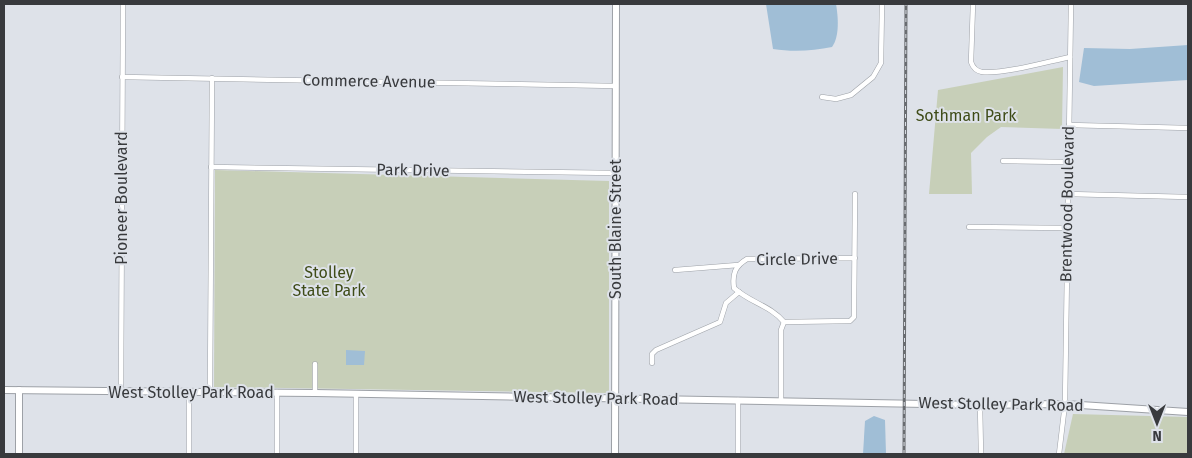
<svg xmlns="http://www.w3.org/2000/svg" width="1192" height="458" viewBox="0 0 1192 458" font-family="'Fira Sans',sans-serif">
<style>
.green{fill:#c7cfb8}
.water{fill:#a0bed6}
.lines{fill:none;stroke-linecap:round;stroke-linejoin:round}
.street-casing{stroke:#9da1a7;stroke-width:5.5}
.secondary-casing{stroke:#9da1a7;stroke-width:8}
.street{stroke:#fff;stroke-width:4.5}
.secondary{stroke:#fff;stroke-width:6}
.rail-casing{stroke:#696c70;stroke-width:3}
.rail{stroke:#dee2e9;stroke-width:1;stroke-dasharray:4;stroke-linecap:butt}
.labels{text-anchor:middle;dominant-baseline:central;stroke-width:4;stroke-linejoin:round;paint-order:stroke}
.street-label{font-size:16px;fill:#383a3d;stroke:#dee2e9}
.park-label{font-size:16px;fill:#3f4c18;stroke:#dee2e9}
</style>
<rect width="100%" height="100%" fill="#dee2e9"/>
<g class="green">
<path d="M1063,67L1062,129L1001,127L987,137L971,153L972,194H929L938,90Z"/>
<path d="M215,170L609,181V393L214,387Z"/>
<path d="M1073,414L1188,417V454H1064Z"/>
</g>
<g class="water">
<path d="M766,4H836C838,16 840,36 832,47C813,51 792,52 773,49Z"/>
<path d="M1188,45V80L1094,86L1079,82L1084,48L1130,49Z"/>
<path d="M346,350L365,351L364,365H346Z"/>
<path d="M874,416L885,420L886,454H863L865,421Z"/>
</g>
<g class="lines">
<defs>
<g id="street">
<path d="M973,4L971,62C973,68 976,71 982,72C1005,74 1046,62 1070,57"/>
<path d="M122,77L616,86"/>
<path d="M822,97L836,99L851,95L873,77L881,63L882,4"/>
<path d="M1069,125L1188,128"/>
<path d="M1003,161L1068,162"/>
<path d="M211,167L615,173"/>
<path d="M1068,194L1188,197"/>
<path d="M969,227L1067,228"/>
<path d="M855,258L747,259C735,266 732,274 734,288C749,302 771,306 784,322L850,321L854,317L855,194"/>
<path d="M675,270L738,265"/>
<path d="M652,363V354L656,350L720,322L726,303L739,292"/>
<path d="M121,392L123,4"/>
<path d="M210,392L212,78"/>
<path d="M315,393V364"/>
<path d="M356,394V454"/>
<path d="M738,400V454"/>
<path d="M781,401V330L784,322"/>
<path d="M980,405L981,454"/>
<path d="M189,454V392"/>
<path d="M277,454V392"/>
<path d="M1059,454L1065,404L1071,4"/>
</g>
<g id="secondary">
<path d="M4,390L315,393L980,405L1065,404L1188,412"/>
<path d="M19,390V454"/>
<path d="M615,454L616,4"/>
</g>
</defs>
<use href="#street" class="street-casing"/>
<use href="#secondary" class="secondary-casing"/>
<use href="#street" class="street"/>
<use href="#secondary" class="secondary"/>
<defs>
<path id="rail" d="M904,454L906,4"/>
</defs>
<use href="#rail" class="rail-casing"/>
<use href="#rail" class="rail"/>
</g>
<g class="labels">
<g class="street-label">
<text transform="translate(369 81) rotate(1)">Commerce Avenue</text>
<text transform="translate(413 170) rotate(1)">Park Drive</text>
<text transform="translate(121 198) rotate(-90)">Pioneer Boulevard</text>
<text transform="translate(1067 204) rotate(-89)">Brentwood Boulevard</text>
<text transform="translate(615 229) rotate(-90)">South Blaine Street</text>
<text transform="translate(797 259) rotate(-1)">Circle Drive</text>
<text x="191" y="392">West Stolley Park Road</text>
<text transform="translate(596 398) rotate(1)">West Stolley Park Road</text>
<text transform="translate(1001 404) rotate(1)">West Stolley Park Road</text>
</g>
<g class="park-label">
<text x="966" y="115">Sothman Park</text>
<text x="329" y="272">Stolley<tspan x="329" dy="18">State Park</tspan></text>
</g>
</g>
<rect width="1192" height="458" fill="none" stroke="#383a3d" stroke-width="10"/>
<g transform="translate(1157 423) rotate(180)" stroke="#dee2e9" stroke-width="4" paint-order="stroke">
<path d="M0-4L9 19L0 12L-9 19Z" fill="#383a3d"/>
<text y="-8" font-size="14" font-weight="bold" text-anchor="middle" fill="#383a3d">N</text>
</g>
</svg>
